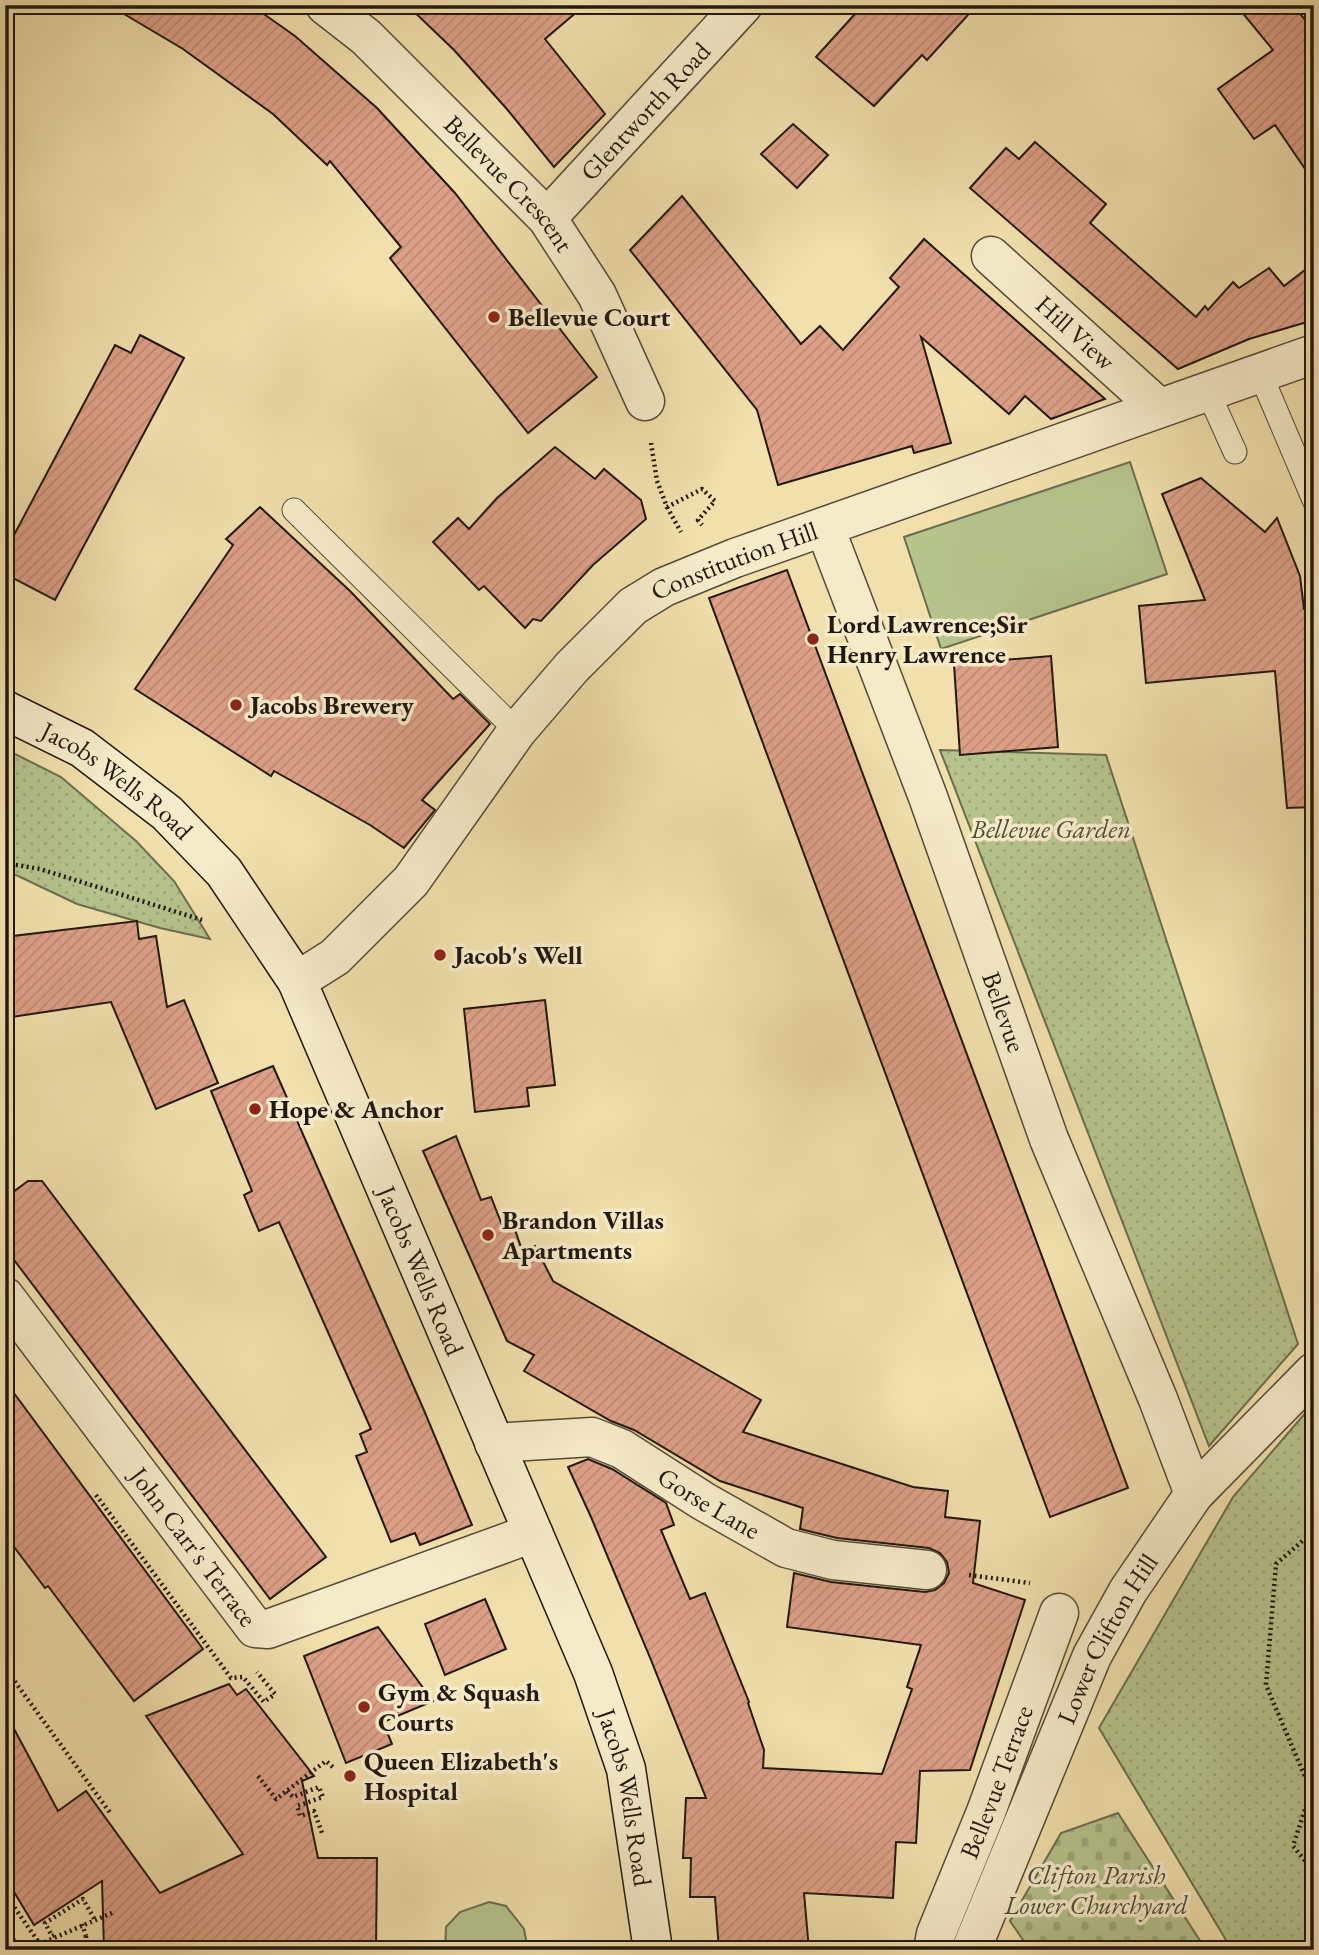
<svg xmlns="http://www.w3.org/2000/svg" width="1319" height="1955" viewBox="0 0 1319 1955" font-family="'EB Garamond',serif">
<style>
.grass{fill:#b5c38d;stroke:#6b6e4e;stroke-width:2}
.cemetery{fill:url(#cemetery-stones);stroke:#6b6e4e;stroke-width:2}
.park{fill:url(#park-dots);stroke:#6b6e4e;stroke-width:2}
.building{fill:url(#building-hatch);stroke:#211810;stroke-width:2}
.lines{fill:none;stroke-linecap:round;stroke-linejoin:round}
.service-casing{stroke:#554a37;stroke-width:25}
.minor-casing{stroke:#554a37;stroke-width:41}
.secondary-casing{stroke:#211810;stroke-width:41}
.path{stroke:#211810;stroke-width:4.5;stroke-dasharray:2 3.5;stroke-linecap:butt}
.service{stroke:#f6ebc9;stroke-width:23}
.minor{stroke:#f6ebc9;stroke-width:38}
.secondary{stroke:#f6ebc9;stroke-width:38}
.path-bridge{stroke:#211810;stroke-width:4.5;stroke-dasharray:2 3.5;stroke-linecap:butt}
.poi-dot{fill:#8f2418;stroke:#f6ebc9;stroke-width:2.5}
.labels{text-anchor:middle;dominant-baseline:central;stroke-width:7;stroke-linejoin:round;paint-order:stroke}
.street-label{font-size:26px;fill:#211810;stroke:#f6ebc9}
.poi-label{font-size:26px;font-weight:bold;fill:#211810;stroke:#f6ebc9;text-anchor:start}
.park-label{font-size:26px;font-style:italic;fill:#4d4b36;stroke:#f6ebc9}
</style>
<defs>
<pattern id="cemetery-stones" width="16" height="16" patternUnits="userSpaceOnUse" patternTransform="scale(1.75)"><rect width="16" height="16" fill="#b5c38d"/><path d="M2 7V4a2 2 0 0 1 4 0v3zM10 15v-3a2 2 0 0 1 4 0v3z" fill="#9ba779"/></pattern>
<pattern id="park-dots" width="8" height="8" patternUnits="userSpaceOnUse" patternTransform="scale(1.75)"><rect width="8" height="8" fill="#b5c38d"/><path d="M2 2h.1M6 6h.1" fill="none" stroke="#9ba779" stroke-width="1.8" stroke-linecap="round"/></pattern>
<pattern id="building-hatch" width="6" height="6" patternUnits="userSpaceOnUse" patternTransform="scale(1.75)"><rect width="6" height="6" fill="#dda087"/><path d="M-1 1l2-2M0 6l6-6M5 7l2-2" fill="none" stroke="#bd8974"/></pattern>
</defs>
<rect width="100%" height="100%" fill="#f1e0ac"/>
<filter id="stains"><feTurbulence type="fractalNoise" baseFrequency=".00286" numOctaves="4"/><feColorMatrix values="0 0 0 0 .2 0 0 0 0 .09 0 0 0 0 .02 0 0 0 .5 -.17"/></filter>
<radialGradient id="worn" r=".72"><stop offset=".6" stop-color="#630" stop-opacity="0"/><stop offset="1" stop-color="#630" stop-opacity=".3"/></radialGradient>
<g class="grass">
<path d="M1130,462L1167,574L941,649L904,537Z"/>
<path d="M489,1902L506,1906L524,1929L528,1950H445L446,1927L460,1912Z"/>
</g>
<path class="cemetery" d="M1118,1813L1206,1950H1030L1010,1921L1061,1833Z"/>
<g class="park">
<path d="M5,749L61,777L136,841L174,881L210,939L160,928L77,904L16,875L5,876Z"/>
<path d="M940,750L1106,755L1298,1344L1209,1446Z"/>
<path d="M1314,1403V1950H1232L1099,1728L1233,1497Z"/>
<path d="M5,1924L20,1947L5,1950Z"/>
</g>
<g class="building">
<path d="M109,5H251L295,36L377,108L455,193L597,377L528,433L390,258L401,247L330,161L327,165L273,114L183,49Z"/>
<path d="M407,5H585L545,39L605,114L554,167L506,108L454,50Z"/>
<path d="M863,5H977L927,60L922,55L874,106L816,57Z"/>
<path d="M1236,5H1292L1309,24L1314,21V182L1275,125L1254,139L1218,89L1273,50Z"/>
<path d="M793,124L828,155L797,188L761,154Z"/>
<path d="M1035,142L1106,204L1090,223L1196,317L1205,306L1208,310L1233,282L1239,288L1269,268L1284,286L1314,263V320L1249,339L1178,369L970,188L1006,148L1019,159Z"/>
<path d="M682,196L801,344L820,326L843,350L899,287L890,278L924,239L1105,399L1051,419L1025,396L1009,414L921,337L951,443L914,453L912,446L778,485L757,410L630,250Z"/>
<path d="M140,335L184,358L55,600L5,574V552L115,345L131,353Z"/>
<path d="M555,447L595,479L604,469L641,500L646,519L593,565L541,621L533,619L525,628L484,586L479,590L433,542L458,518L469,529L497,498Z"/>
<path d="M1201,478L1265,532L1277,518L1300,576L1304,609L1314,608V807L1287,808L1275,671L1146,683L1139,606L1205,600L1162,494Z"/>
<path d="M260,507L350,591L453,699L460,694L490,724L422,800L435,810L404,848L370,825L274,771L271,776L135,689L233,545L226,539Z"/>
<path d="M787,570L1128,1488L1050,1517L709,598Z"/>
<path d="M1051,656L1058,747L960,755L954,664Z"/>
<path d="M137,921L139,939L156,936L167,1007L184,1000L218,1083L156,1109L111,1002L5,1018V937Z"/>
<path d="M545,1000L555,1085L527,1088L529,1106L475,1112L464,1009Z"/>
<path d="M273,1066L423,1408L472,1525L420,1545L415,1533L391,1542L356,1456L367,1452L360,1434L371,1429L279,1222L259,1231L244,1195L252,1191L211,1091Z"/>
<path d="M456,1136L481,1200L491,1197L502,1225L512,1221L522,1250L535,1246L553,1281L761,1400L743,1432L913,1487L948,1491L945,1517L980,1521L973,1583L1025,1600L970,1770L920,1771L916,1843L896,1842L893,1898L804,1893L809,1950H719L715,1897H690L691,1858H683L686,1798H706L651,1660L591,1517L568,1467L588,1459L612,1469L666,1503L674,1525L661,1530L690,1599L705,1593L749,1702L748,1703L764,1750L763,1768L882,1774L912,1689L907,1687L921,1645L787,1627L794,1573L831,1582L925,1592L935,1590L944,1583L949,1573L947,1562L940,1553L929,1548L837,1538L800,1529L803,1508L720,1481L634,1430L611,1421L524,1371L534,1355L507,1341L423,1151Z"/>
<path d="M28,1181H42L326,1557L270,1599L5,1248V1198Z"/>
<path d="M5,1381L203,1649L134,1701L48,1586L45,1588L5,1535Z"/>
<path d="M485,1599L506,1649L445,1675L425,1624Z"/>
<path d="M378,1627L433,1701L383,1722L392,1744L346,1763L304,1656Z"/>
<path d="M229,1684L237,1695L246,1689L314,1776L302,1781L318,1858H377L376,1950H104L102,1881L34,1925L5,1877V1712L58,1811L86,1791L160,1893L243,1854L146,1716Z"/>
</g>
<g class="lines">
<defs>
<g id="service">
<path d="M1260,373L1314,500"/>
<path d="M1208,392L1235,452"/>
<path d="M294,510L517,731"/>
</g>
<g id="minor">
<path id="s1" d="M325,5L366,37L547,218L597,295L645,401"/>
<path id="s2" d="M547,218L743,5"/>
<path id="s3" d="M991,256L1159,408"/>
<path id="s4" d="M825,528L928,797L1049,1139L1158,1399L1194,1494"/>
<path id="s5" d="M297,981L335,957L411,881L517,731L572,667L633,606L664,587L735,558L1314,354"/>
<path id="s6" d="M5,1297L255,1628L268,1629L533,1533"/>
<path id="s7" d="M494,1443L592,1437L622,1449L703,1501L786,1548L833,1560L927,1570"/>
<path id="s8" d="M933,1950L936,1934L986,1812L1059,1613"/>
<path id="s9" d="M971,1950L1092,1656L1128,1591L1194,1494L1314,1372"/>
</g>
<g id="secondary">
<path id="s10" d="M5,710L82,748L167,813L224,872L297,981L593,1673L626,1769L653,1950"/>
</g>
</defs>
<use href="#service" class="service-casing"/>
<use href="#minor" class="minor-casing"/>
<use href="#secondary" class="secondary-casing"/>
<g class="path">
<path d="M651,443L657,481L667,507L702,489L715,501L698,520L702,525"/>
<path d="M667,507L681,532"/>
<path d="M5,863L40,869L202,920"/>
<path d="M96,1495L231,1678L243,1677L264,1702L275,1694L257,1672"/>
<path d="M969,1575L1030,1583"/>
<path d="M5,1668L111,1814"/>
<path d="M258,1776L276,1799L326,1761L335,1769"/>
<path d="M287,1791L293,1797L319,1787L323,1797L297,1806L300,1816L314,1811L322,1833"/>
<path d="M1311,1791L1266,1685L1276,1564L1314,1531"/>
<path d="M1313,1792L1311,1791L1293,1846L1314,1872"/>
<path d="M5,1894L40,1944L114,1912"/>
<path d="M54,1935L52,1936L45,1923L83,1899L95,1920"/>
<path d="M86,1936V1950"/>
</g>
<use href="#service" class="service"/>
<use href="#minor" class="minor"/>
<use href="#secondary" class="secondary"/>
<path class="path-bridge" d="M82,1924L86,1936"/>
</g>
<g class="poi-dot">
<circle cx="494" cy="317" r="7"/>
<circle cx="813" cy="639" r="7"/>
<circle cx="236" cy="705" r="7"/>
<circle cx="440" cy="955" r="7"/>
<circle cx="255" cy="1109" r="7"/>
<circle cx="488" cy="1235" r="7"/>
<circle cx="364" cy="1707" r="7"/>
<circle cx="350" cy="1776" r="7"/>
</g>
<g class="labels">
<g class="street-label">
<text stroke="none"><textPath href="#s2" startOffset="145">Glentworth Road</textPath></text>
<text stroke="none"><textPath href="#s1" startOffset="257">Bellevue Crescent</textPath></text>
<text stroke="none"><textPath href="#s3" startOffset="114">Hill View</textPath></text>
<text stroke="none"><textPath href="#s5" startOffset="618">Constitution Hill</textPath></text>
<text stroke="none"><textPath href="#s10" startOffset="133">Jacobs Wells Road</textPath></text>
<text stroke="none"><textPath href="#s4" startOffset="516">Bellevue</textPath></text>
<text stroke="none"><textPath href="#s10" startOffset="721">Jacobs Wells Road</textPath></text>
<text stroke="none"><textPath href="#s7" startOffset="233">Gorse Lane</textPath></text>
<text stroke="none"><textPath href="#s6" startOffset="313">John Carr's Terrace</textPath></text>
<text stroke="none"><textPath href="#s9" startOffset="340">Lower Clifton Hill</textPath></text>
<text stroke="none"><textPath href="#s8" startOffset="180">Bellevue Terrace</textPath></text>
<text stroke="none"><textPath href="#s10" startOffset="1288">Jacobs Wells Road</textPath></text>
</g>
<g class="poi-label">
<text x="508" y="317">Bellevue Court</text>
<text x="827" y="624">Lord Lawrence;Sir<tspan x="827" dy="30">Henry Lawrence</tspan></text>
<text x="250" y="705">Jacobs Brewery</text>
<text x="454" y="955">Jacob's Well</text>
<text x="269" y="1109">Hope &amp; Anchor</text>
<text x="502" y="1220">Brandon Villas<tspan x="502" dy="30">Apartments</tspan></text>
<text x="378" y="1692">Gym &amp; Squash<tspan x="378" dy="30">Courts</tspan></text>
<text x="364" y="1761">Queen Elizabeth's<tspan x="364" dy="30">Hospital</tspan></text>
</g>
<g class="park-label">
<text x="1051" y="829">Bellevue Garden</text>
<text x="1096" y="1875">Clifton Parish<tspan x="1096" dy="30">Lower Churchyard</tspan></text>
</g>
</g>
<rect width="1319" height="1955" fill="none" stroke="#f1e0ac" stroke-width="28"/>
<rect x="7" y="7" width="1305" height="1941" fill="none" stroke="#211810" stroke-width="3.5"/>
<rect x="14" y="14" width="1291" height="1927" fill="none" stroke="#211810" stroke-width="2"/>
<rect width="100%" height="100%" filter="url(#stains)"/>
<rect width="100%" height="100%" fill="url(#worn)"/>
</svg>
